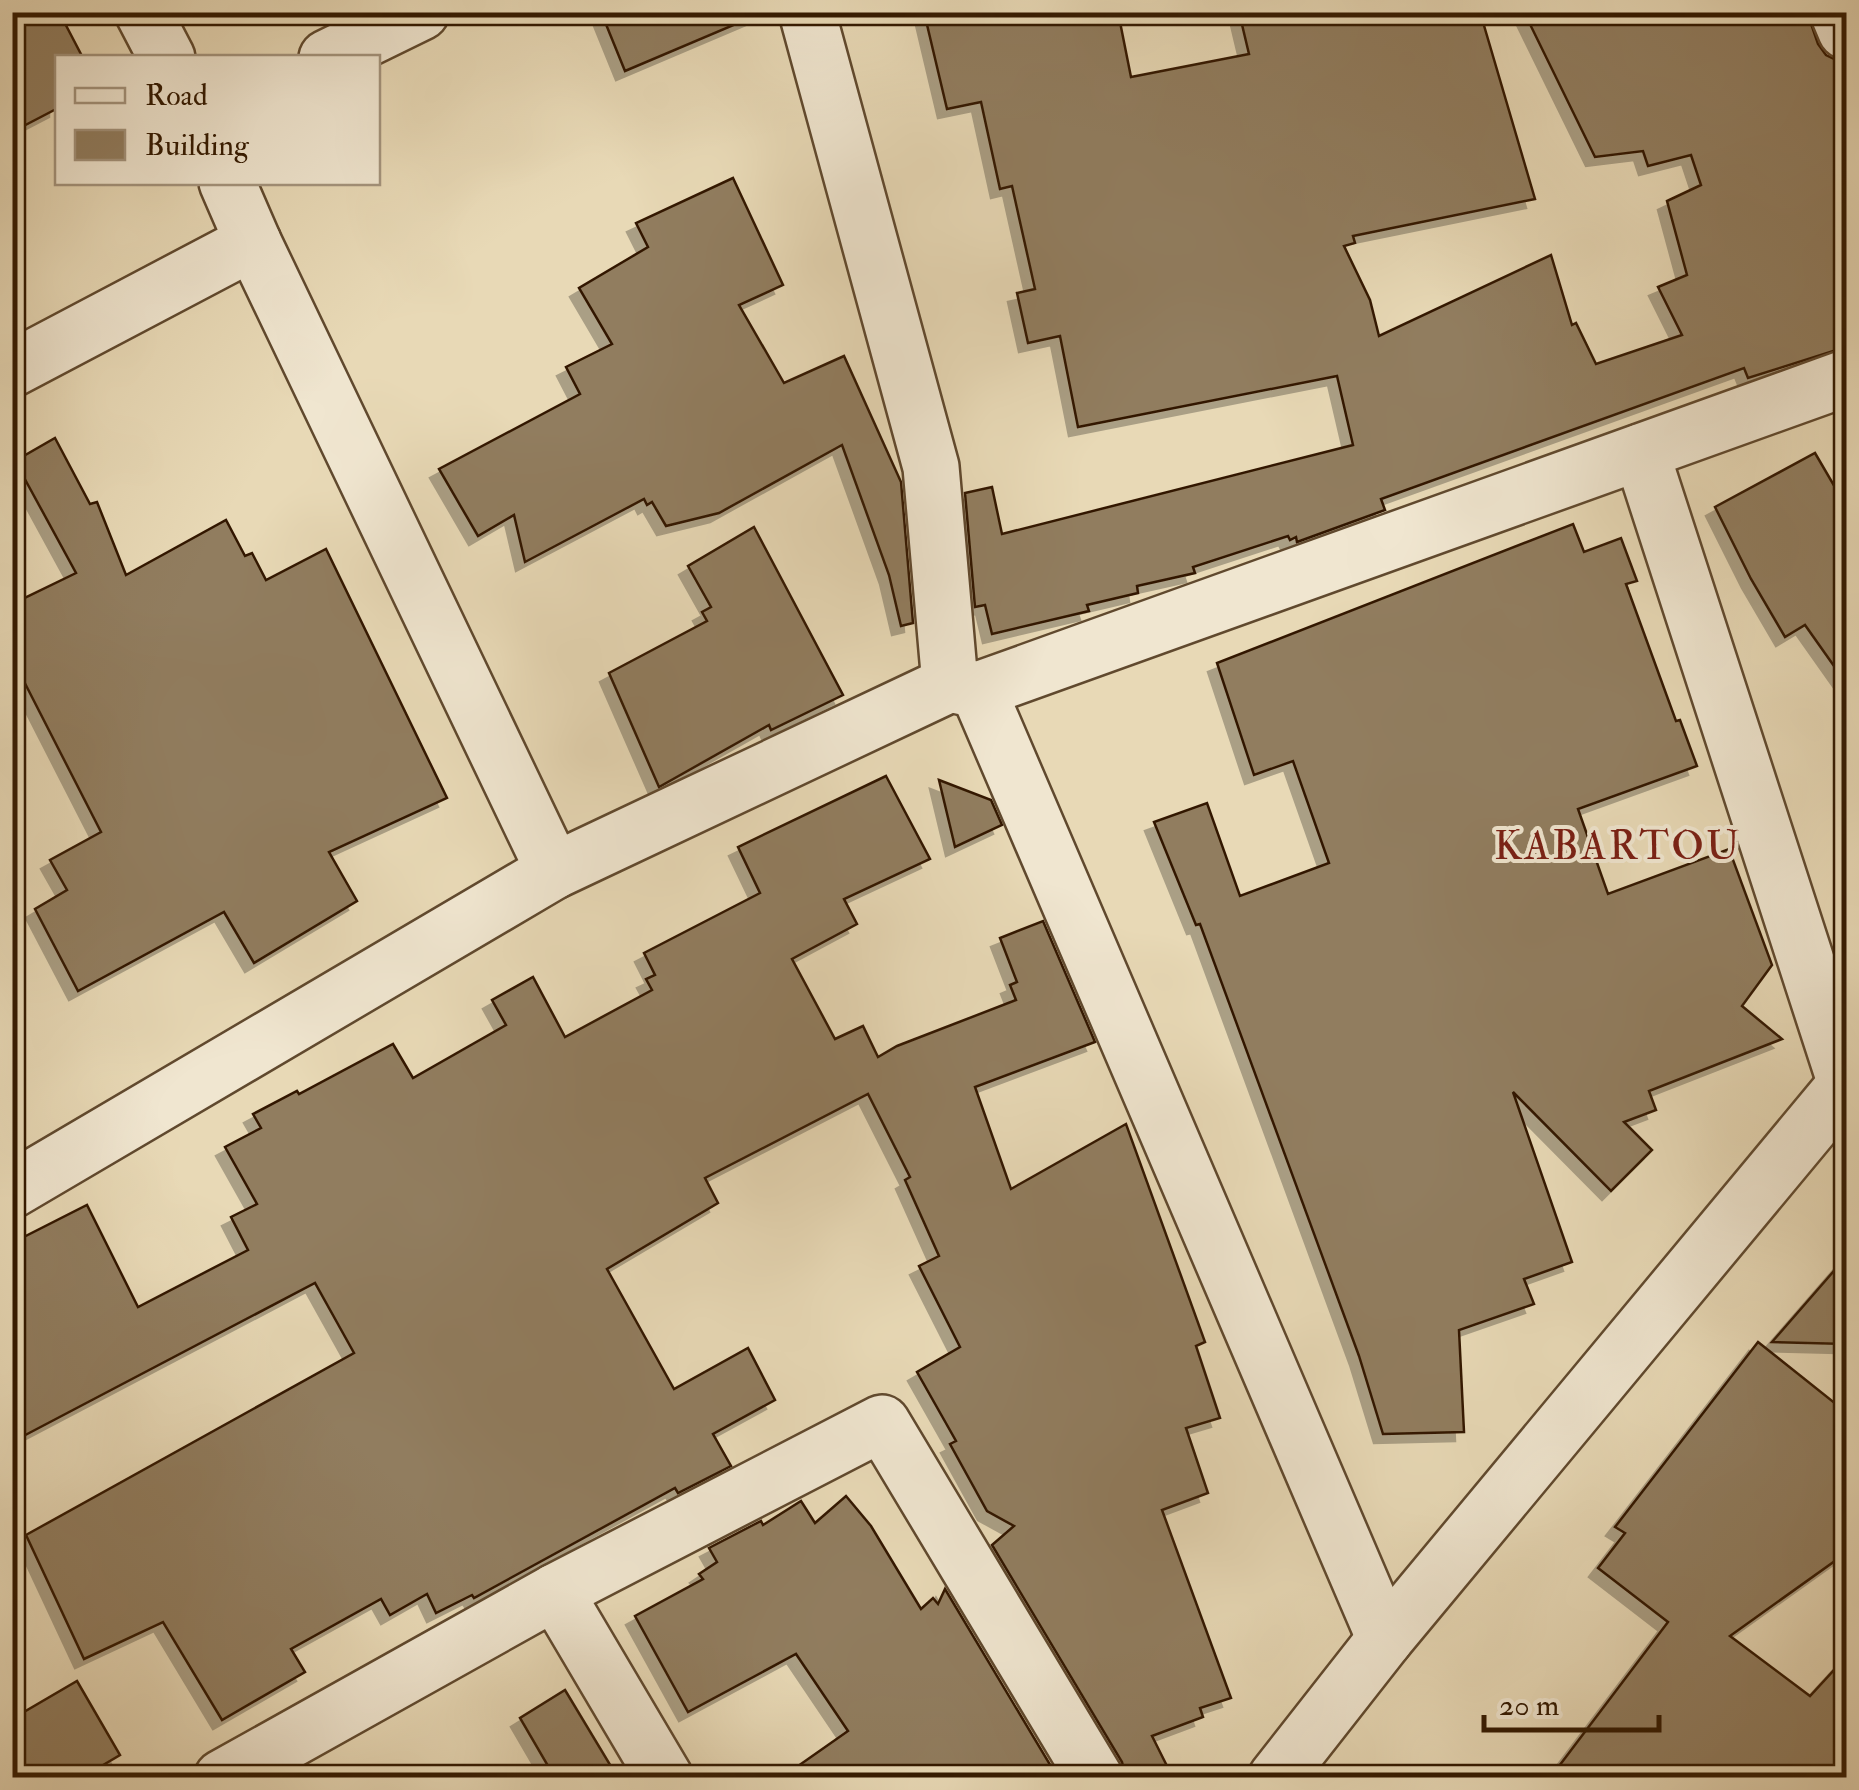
<svg xmlns="http://www.w3.org/2000/svg" width="1859" height="1790" viewBox="0 0 1859 1790" font-family="'IM FELL Double Pica',serif">
<style>
.building{fill:#917d5f;stroke:#331900;stroke-width:2.5;filter:url(#shadow)}
.lines{fill:none;stroke-linecap:round;stroke-linejoin:round}
.minor-casing{stroke:#60492e;stroke-width:60}
.minor{stroke:#f0e6d0;stroke-width:55}
.labels{text-anchor:middle;dominant-baseline:central;stroke-width:8;stroke-linejoin:round;paint-order:stroke}
.neighbourhood-label{font-size:40px;letter-spacing:2.5px;fill:#7a1f14;stroke:#f0e6d0}
</style>
<defs>
<filter id="shadow"><feDropShadow dx="-9" dy="9" stdDeviation="0" flood-color="#0004"/></filter>
</defs>
<rect width="100%" height="100%" fill="#e8d9b6"/>
<filter id="stains"><feTurbulence type="fractalNoise" baseFrequency=".002" numOctaves="4"/><feColorMatrix values="0 0 0 0 .2 0 0 0 0 .09 0 0 0 0 .02 0 0 0 .5 -.17"/></filter>
<radialGradient id="worn" r=".72"><stop offset=".6" stop-color="#630" stop-opacity="0"/><stop offset="1" stop-color="#630" stop-opacity=".3"/></radialGradient>
<g class="building">
<path d="M12,12H59L83,58H58V108L12,132Z"/>
<path d="M601,12H762V13L625,71Z"/>
<path d="M924,12H1118L1131,77L1249,54L1239,12H1480L1535,199L1353,236L1355,243L1344,246L1370,300L1379,336L1551,255L1572,325L1576,323L1596,364L1682,335L1658,287L1687,275L1667,201L1701,185L1691,155L1648,166L1643,151L1595,157L1524,12H1807L1818,44L1826,55L1836,60V78L1846,74V347L1748,378L1744,368L1381,499L1385,510L1297,542L1296,537L1290,540L1288,536L1193,567L1195,573L1137,586L1138,593L1087,605L1089,611L992,634L985,605L975,607L965,493L992,487L1002,534L1353,445L1337,376L1078,427L1060,336L1028,343L1017,293L1035,289L1012,186L1000,189L981,102L947,109Z"/>
<path d="M733,178L783,285L739,305L784,383L844,356L901,482L913,623L901,626L889,575L842,445L719,513L666,526L652,502L647,505L644,499L525,562L514,515L478,536L439,469L580,394L566,367L612,344L579,288L648,247L636,223Z"/>
<path d="M55,438L90,504L97,502L126,575L226,520L245,556L252,553L266,580L326,549L447,798L329,852L357,901L254,963L224,912L78,991L35,909L67,890L50,860L101,832L12,658V604L76,573L15,461Z"/>
<path d="M1815,453L1846,506V683L1805,625L1785,637L1751,579L1715,507Z"/>
<path d="M1573,524L1584,552L1621,538L1637,581L1626,584L1676,721L1680,720L1697,766L1578,809L1608,894L1729,849L1772,965L1742,1006L1782,1039L1649,1091L1656,1110L1624,1122L1652,1150L1611,1191L1513,1092L1572,1262L1524,1279L1534,1304L1459,1330L1464,1432L1383,1434L1359,1356L1200,924L1196,925L1154,822L1207,803L1240,896L1329,863L1293,761L1254,775L1217,663Z"/>
<path d="M754,527L843,695L771,730L769,725L659,787L609,673L707,621L702,612L711,607L688,566Z"/>
<path d="M886,776L930,859L844,899L857,924L792,959L835,1039L863,1026L878,1057L897,1046L1016,1000L1010,985L1017,982L1000,938L1043,921L1095,1042L975,1087L1011,1189L1126,1124L1205,1342L1196,1346L1220,1418L1186,1428L1208,1493L1162,1510L1231,1698L1200,1708L1203,1717L1152,1736L1173,1778H1126L1122,1762L992,1545L1014,1526L987,1511L950,1444L956,1441L917,1372L960,1347L919,1266L939,1256L905,1180L910,1177L868,1094L705,1178L718,1203L607,1269L674,1389L748,1348L775,1400L713,1434L731,1466L678,1493L675,1488L474,1598L472,1595L436,1613L427,1594L390,1615L381,1599L291,1649L305,1672L222,1720L163,1622L84,1659L26,1535L354,1353L315,1283L12,1442V1243L87,1205L138,1307L248,1250L231,1217L257,1204L225,1147L261,1128L253,1114L297,1091L299,1094L393,1044L413,1078L506,1025L492,1000L533,977L565,1037L652,990L646,979L655,975L644,953L760,893L738,847Z"/>
<path d="M939,780L991,800L1002,825L955,847Z"/>
<path d="M1846,1257V1344L1772,1342Z"/>
<path d="M1758,1342L1846,1412V1553L1730,1636L1810,1696L1846,1657V1778H1550L1668,1622L1598,1568L1625,1533L1615,1527Z"/>
<path d="M846,1496L871,1526L921,1609L933,1598L938,1604L945,1589L1058,1778H781L848,1731L796,1654L688,1712L635,1616L703,1579L699,1574L717,1562L709,1548L761,1521L763,1525L801,1501L815,1523Z"/>
<path d="M77,1681L120,1755L81,1778H12V1719Z"/>
<path d="M565,1690L618,1778H555L520,1718Z"/>
</g>
<g class="lines">
<defs>
<g id="minor">
<path d="M143,12L167,58"/>
<path d="M807,12L931,467L950,684"/>
<path d="M1838,12L1846,31"/>
<path d="M327,58L421,12"/>
<path d="M12,369L253,242L227,182"/>
<path d="M1641,452L1846,1084"/>
<path d="M978,690L1385,1639"/>
<path d="M554,871L950,684L978,690L1846,378"/>
<path d="M12,1190L554,871L253,242"/>
<path d="M555,1592L665,1778"/>
<path d="M222,1778L555,1592L882,1423L1095,1778"/>
<path d="M1276,1778L1385,1639L1846,1084"/>
</g>
</defs>
<use href="#minor" class="minor-casing"/>
<use href="#minor" class="minor"/>
</g>
<g class="labels">
<g class="neighbourhood-label">
<text x="1618" y="846">KABARTOU</text>
</g>
</g>
<rect width="1859" height="1790" fill="none" stroke="#e8d9b6" stroke-width="50"/>
<rect x="15" y="15" width="1829" height="1760" fill="none" stroke="#331900" stroke-width="5"/>
<rect x="25" y="25" width="1809" height="1740" fill="none" stroke="#331900" stroke-width="2.5"/>
<rect x="55" y="55" width="325" height="130" fill="#f0e6d0" stroke="#a4947d" stroke-width="2.5"/>
<rect x="75" y="88" width="50" height="15" fill="#f0e6d0" stroke="#a4947d" stroke-width="2.5"/>
<text x="145" y="105" font-size="30" fill="#331900">Road</text>
<rect x="75" y="130" width="50" height="30" fill="#917d5f" stroke="#a4947d" stroke-width="2.5"/>
<text x="145" y="155" font-size="30" fill="#331900">Building</text>
<path d="M1484 1715v15h175v-15" fill="none" stroke="#331900" stroke-width="5"/>
<text x="1499" y="1715" font-size="30" fill="#331900" stroke="#f0e6d0" stroke-width="8" paint-order="stroke">20 m</text>
<rect width="100%" height="100%" filter="url(#stains)"/>
<rect width="100%" height="100%" fill="url(#worn)"/>
</svg>
